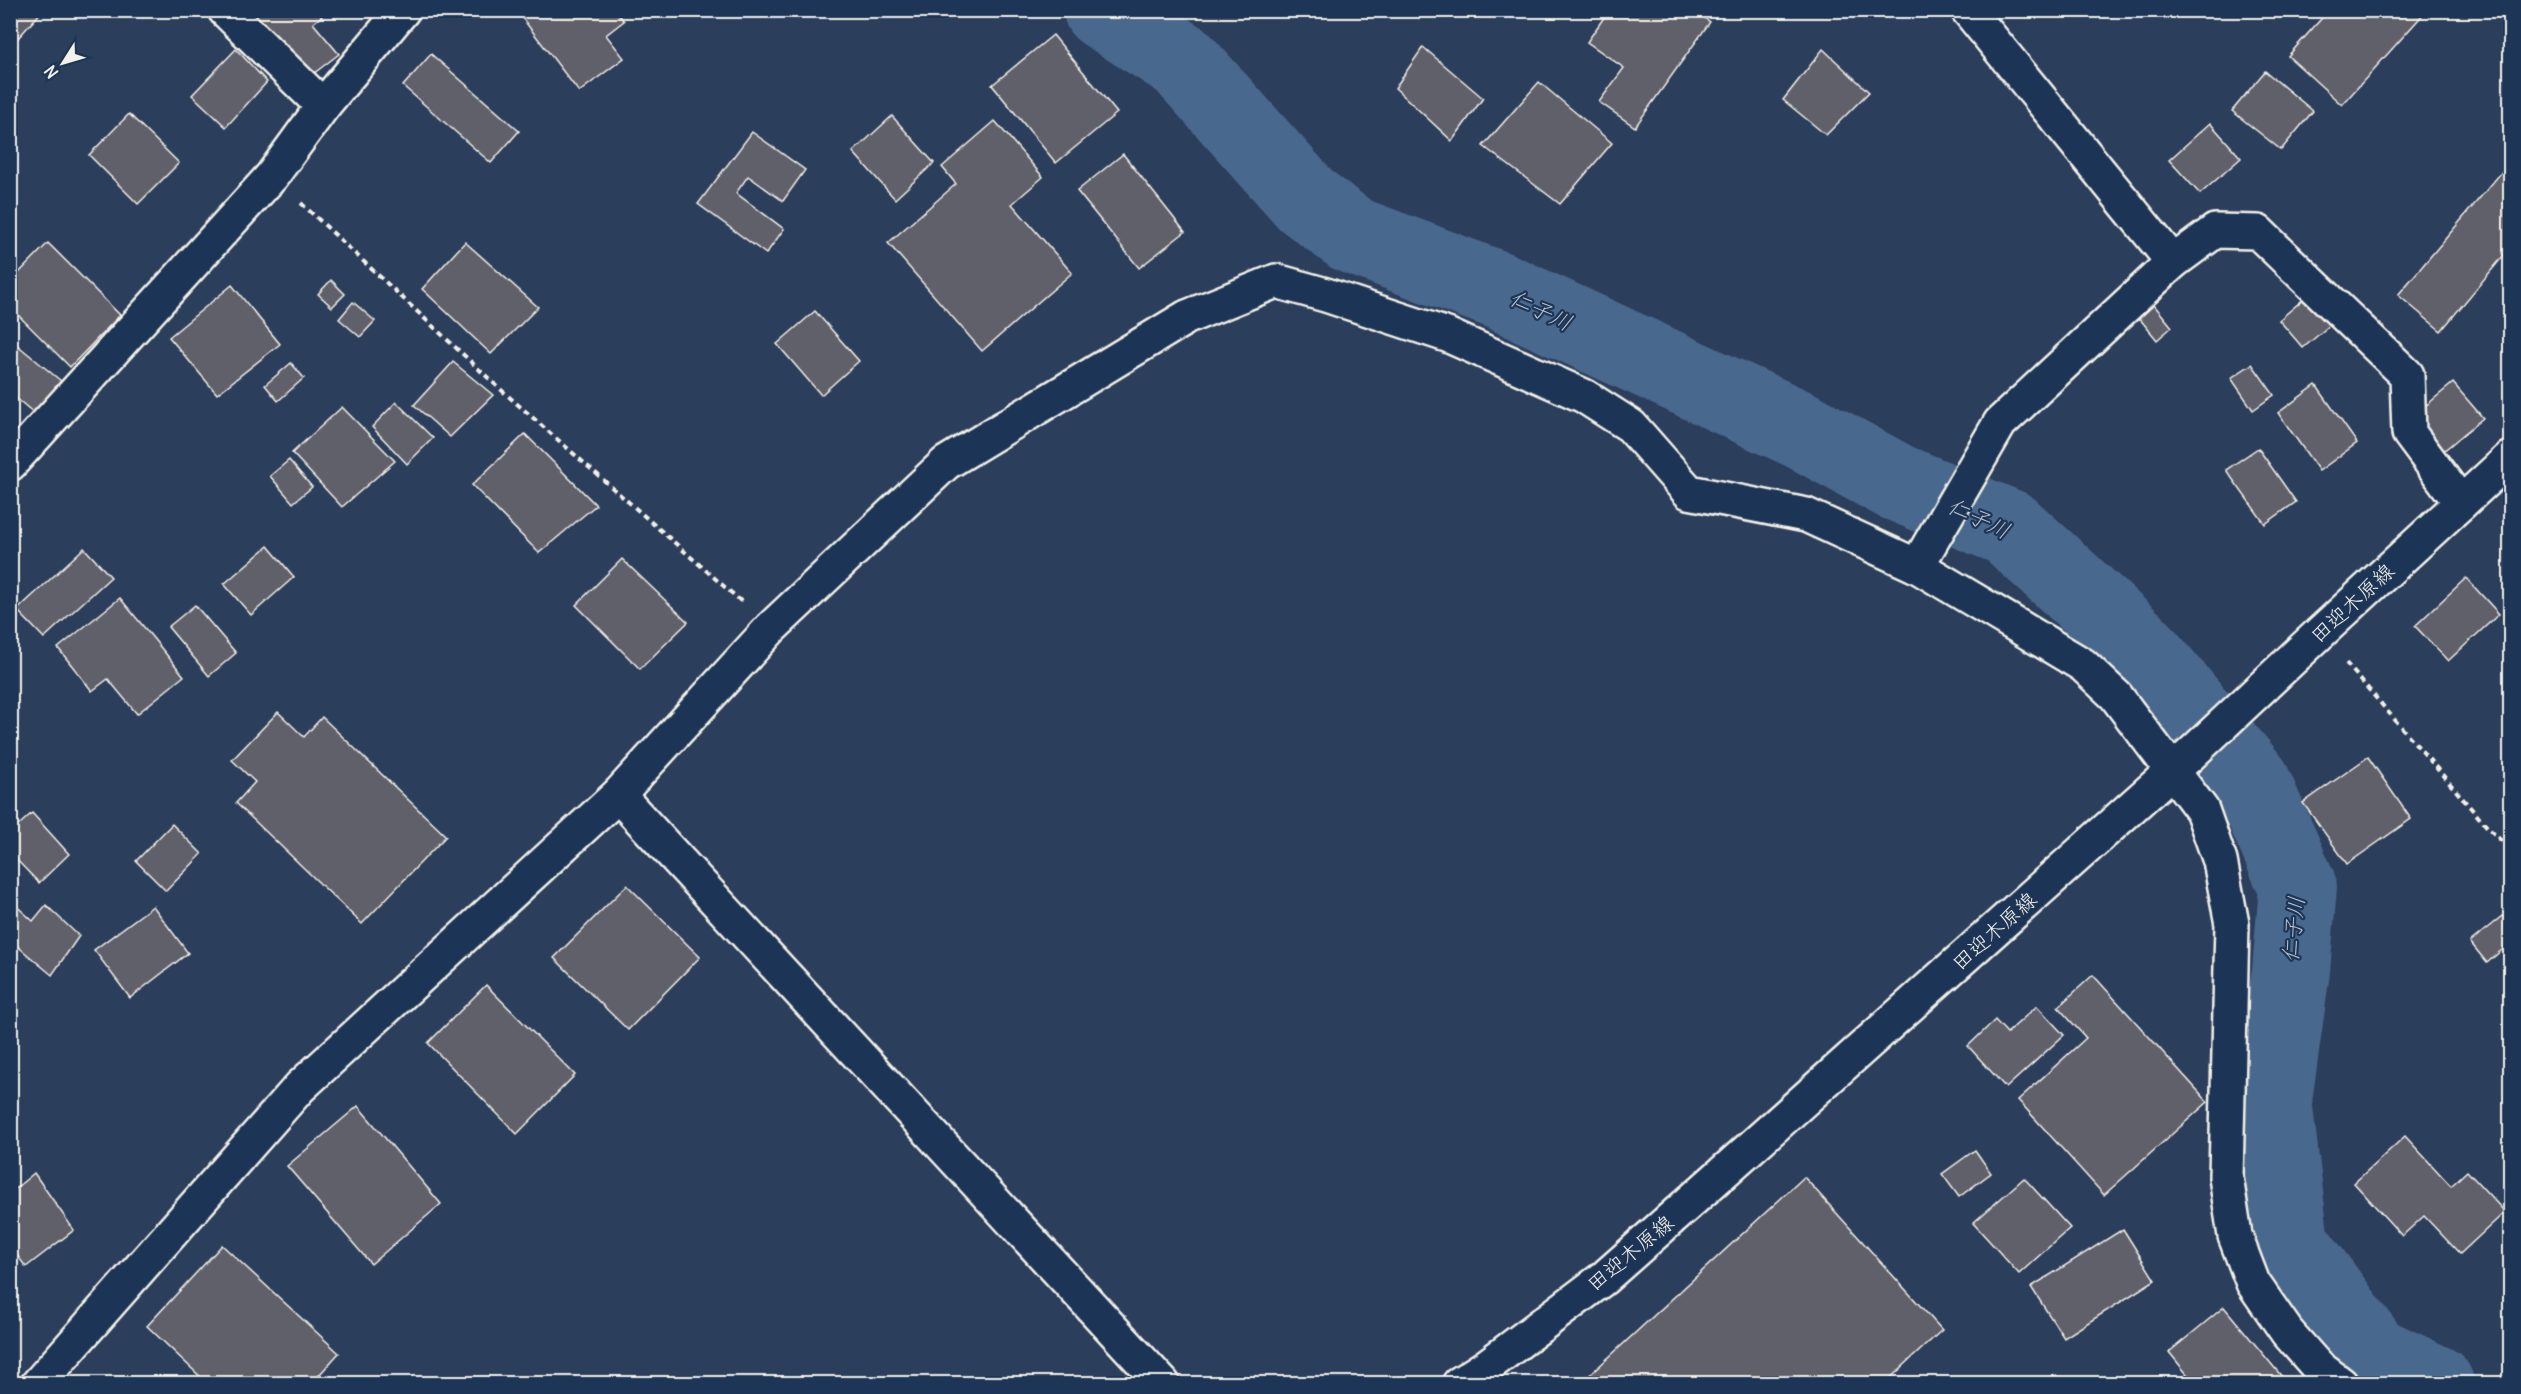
<svg xmlns="http://www.w3.org/2000/svg" width="2521" height="1394" viewBox="0 0 2521 1394" font-family="Delius,'Klee One',sans-serif">
<style>
.lines{fill:none;stroke-linecap:round;stroke-linejoin:round}
.river{stroke:#48678d;stroke-width:78}
.building{fill:#61616b;stroke:#f4f1e8;stroke-width:1.5}
.street-casing{stroke:#f4f1e8;stroke-width:38}
.secondary-casing{stroke:#f4f1e8;stroke-width:38}
.path{stroke:#f4f1e8;stroke-width:4;stroke-dasharray:6 4.5;stroke-linecap:butt}
.street{stroke:#1d3557;stroke-width:33}
.secondary{stroke:#1d3557;stroke-width:33}
.labels{text-anchor:middle;dominant-baseline:central;stroke-width:4.5;stroke-linejoin:round;paint-order:stroke}
.street-label{font-size:21px;fill:#f4f1e8;stroke:#1d3557}
.water-label{font-size:22px;font-style:italic;fill:#b8c1c8;stroke:#1d3557}
</style>
<rect width="100%" height="100%" fill="#2b3e5b"/>
<filter id="ink" filterUnits="userSpaceOnUse"><feTurbulence type="fractalNoise" baseFrequency=".0167" numOctaves="2"/><feDisplacementMap in="SourceGraphic" scale="12" xChannelSelector="R" yChannelSelector="G"/><feConvolveMatrix kernelMatrix="1 2 1 2 8 2 1 2 1" color-interpolation-filters="sRGB"/></filter>
<g filter="url(#ink)">
<g class="lines">
<path class="river" d="M1102,10L1182,61L1307,201L1352,235L1498,290L1803,431L1896,482L2009,528L2139,647L2251,780L2298,887L2291,971L2273,1100L2290,1243L2372,1354L2435,1384"/>
</g>
<g class="building">
<path d="M10,10H43L10,47Z"/>
<path d="M248,10H326L327,12L313,23L339,54L304,81Z"/>
<path d="M516,10H615L624,21L606,35L624,58L579,92Z"/>
<path d="M1609,10H1694L1710,22L1635,127L1599,102L1624,68L1587,42Z"/>
<path d="M2329,10H2427L2342,105L2288,56Z"/>
<path d="M1053,35L1117,113L1056,163L992,85Z"/>
<path d="M1423,47L1483,98L1452,141L1395,88Z"/>
<path d="M236,49L267,82L226,127L192,95Z"/>
<path d="M1823,49L1869,92L1826,135L1783,100Z"/>
<path d="M431,54L519,131L491,163L403,86Z"/>
<path d="M2265,71L2313,111L2281,150L2232,111Z"/>
<path d="M1539,82L1612,143L1560,204L1483,146Z"/>
<path d="M129,114L179,163L138,204L89,155Z"/>
<path d="M892,116L934,163L895,199L853,152Z"/>
<path d="M995,121L1043,177L1012,204L1072,273L982,351L888,243L956,184L942,167Z"/>
<path d="M2210,123L2241,158L2200,194L2169,160Z"/>
<path d="M752,132L805,170L783,201L748,176L736,193L784,229L766,254L698,204Z"/>
<path d="M1123,154L1185,232L1139,268L1077,191Z"/>
<path d="M2510,162V248L2441,331L2398,295Z"/>
<path d="M465,242L538,307L491,354L422,289Z"/>
<path d="M48,243L120,315L70,367L10,307V282Z"/>
<path d="M331,280L345,294L332,307L318,294Z"/>
<path d="M232,285L280,344L217,394L169,337Z"/>
<path d="M2306,297L2330,325L2303,348L2279,320Z"/>
<path d="M353,302L375,321L360,337L339,319Z"/>
<path d="M2154,305L2172,327L2157,340L2139,318Z"/>
<path d="M815,311L859,361L821,395L777,344Z"/>
<path d="M10,339L61,381L34,413L10,393Z"/>
<path d="M453,362L493,395L450,437L414,405Z"/>
<path d="M291,363L304,378L278,401L265,385Z"/>
<path d="M2252,364L2274,395L2253,410L2231,378Z"/>
<path d="M2453,383L2483,418L2441,453L2411,418Z"/>
<path d="M2316,385L2357,443L2319,471L2278,413Z"/>
<path d="M396,402L433,438L407,464L372,427Z"/>
<path d="M342,407L395,461L342,507L292,453Z"/>
<path d="M525,434L596,505L539,553L472,485Z"/>
<path d="M2258,448L2296,502L2265,524L2226,470Z"/>
<path d="M289,460L312,487L293,503L270,476Z"/>
<path d="M268,546L294,577L251,615L224,584Z"/>
<path d="M84,548L111,577L44,638L17,610Z"/>
<path d="M622,559L688,622L640,669L576,605Z"/>
<path d="M2466,578L2499,614L2448,661L2415,626Z"/>
<path d="M120,598L184,676L137,714L108,679L92,691L58,648Z"/>
<path d="M195,605L236,653L209,676L168,627Z"/>
<path d="M278,712L304,737L322,717L446,836L362,924L236,803L255,782L232,760Z"/>
<path d="M2368,757L2411,819L2347,864L2303,803Z"/>
<path d="M32,813L69,854L39,883L10,853V833Z"/>
<path d="M172,824L202,854L166,891L136,861Z"/>
<path d="M627,885L700,957L628,1030L554,958Z"/>
<path d="M12,902L33,921L46,905L79,936L52,975L10,940Z"/>
<path d="M153,906L188,953L130,998L94,950Z"/>
<path d="M2502,916L2510,926V943L2487,963L2470,942Z"/>
<path d="M2093,975L2208,1102L2104,1195L2018,1100L2086,1038L2058,1007Z"/>
<path d="M486,985L575,1075L517,1134L428,1043Z"/>
<path d="M2037,1006L2064,1035L2006,1088L1968,1046L1995,1020L2007,1033Z"/>
<path d="M358,1106L441,1204L371,1264L287,1166Z"/>
<path d="M2405,1136L2451,1186L2467,1171L2505,1212L2460,1254L2424,1216L2402,1236L2354,1183Z"/>
<path d="M1975,1150L1991,1173L1959,1197L1942,1174Z"/>
<path d="M34,1173L74,1230L26,1267L10,1246V1193Z"/>
<path d="M1804,1177L1942,1330L1884,1384H1584L1582,1382Z"/>
<path d="M2024,1178L2070,1228L2019,1274L1973,1223Z"/>
<path d="M2123,1229L2155,1280L2064,1338L2031,1287Z"/>
<path d="M222,1245L339,1353L311,1384H208L147,1326Z"/>
<path d="M2224,1307L2288,1384H2195L2169,1352Z"/>
</g>
<g class="lines">
<defs>
<g id="street">
<path d="M225,10L323,106"/>
<path d="M1968,10L2173,262"/>
<path d="M10,464L272,176L323,106L403,10"/>
<path d="M1917,566L2000,423L2173,262L2215,231L2258,232L2407,375L2409,433L2461,503"/>
<path d="M618,795L1163,1384"/>
<path d="M38,1384L300,1087L618,795L771,628L946,463L1187,317L1276,281L1326,295L1447,335L1584,396L1631,426L1689,492L1806,515L1917,566L2083,665L2116,696L2202,810L2220,861L2232,924L2226,1177L2235,1236L2253,1283L2287,1332L2317,1366L2341,1384"/>
</g>
<path id="secondary" d="M1459,1384L1487,1366L1604,1278L1709,1185L2190,755L2320,633L2510,458"/>
</defs>
<use href="#street" class="street-casing"/>
<use href="#secondary" class="secondary-casing"/>
<g class="path">
<path d="M301,203L498,387L743,603"/>
<path d="M2346,663L2489,829L2510,849"/>
</g>
<use href="#street" class="street"/>
<use href="#secondary" class="secondary"/>
</g>
</g>
<g class="labels">
<g class="street-label">
<text transform="translate(2352 603) rotate(-43)">田迎木原線</text>
<text transform="translate(1994 931) rotate(-42)">田迎木原線</text>
<text transform="translate(1630 1253) rotate(-40)">田迎木原線</text>
</g>
<g class="water-label">
<text transform="translate(1541 310) rotate(25)">仁子川</text>
<text transform="translate(1979 518) rotate(25)">仁子川</text>
<text transform="translate(2293 929) rotate(-84)">仁子川</text>
</g>
</g>
<rect width="2521" height="1394" fill="none" stroke="#1d3557" stroke-width="36"/>
<rect x="18" y="18" width="2485" height="1358" fill="none" stroke="#f4f1e8" stroke-width="2" filter="url(#ink)"/>
<g transform="translate(63 63) rotate(233)" stroke="#1d3557" stroke-width="4.5" paint-order="stroke">
<path d="M0-4.5L10 22L0 15L-10 22Z" fill="#f4f1e8"/>
<text y="-9" font-size="16" font-weight="bold" text-anchor="middle" fill="#f4f1e8">N</text>
</g>
</svg>
